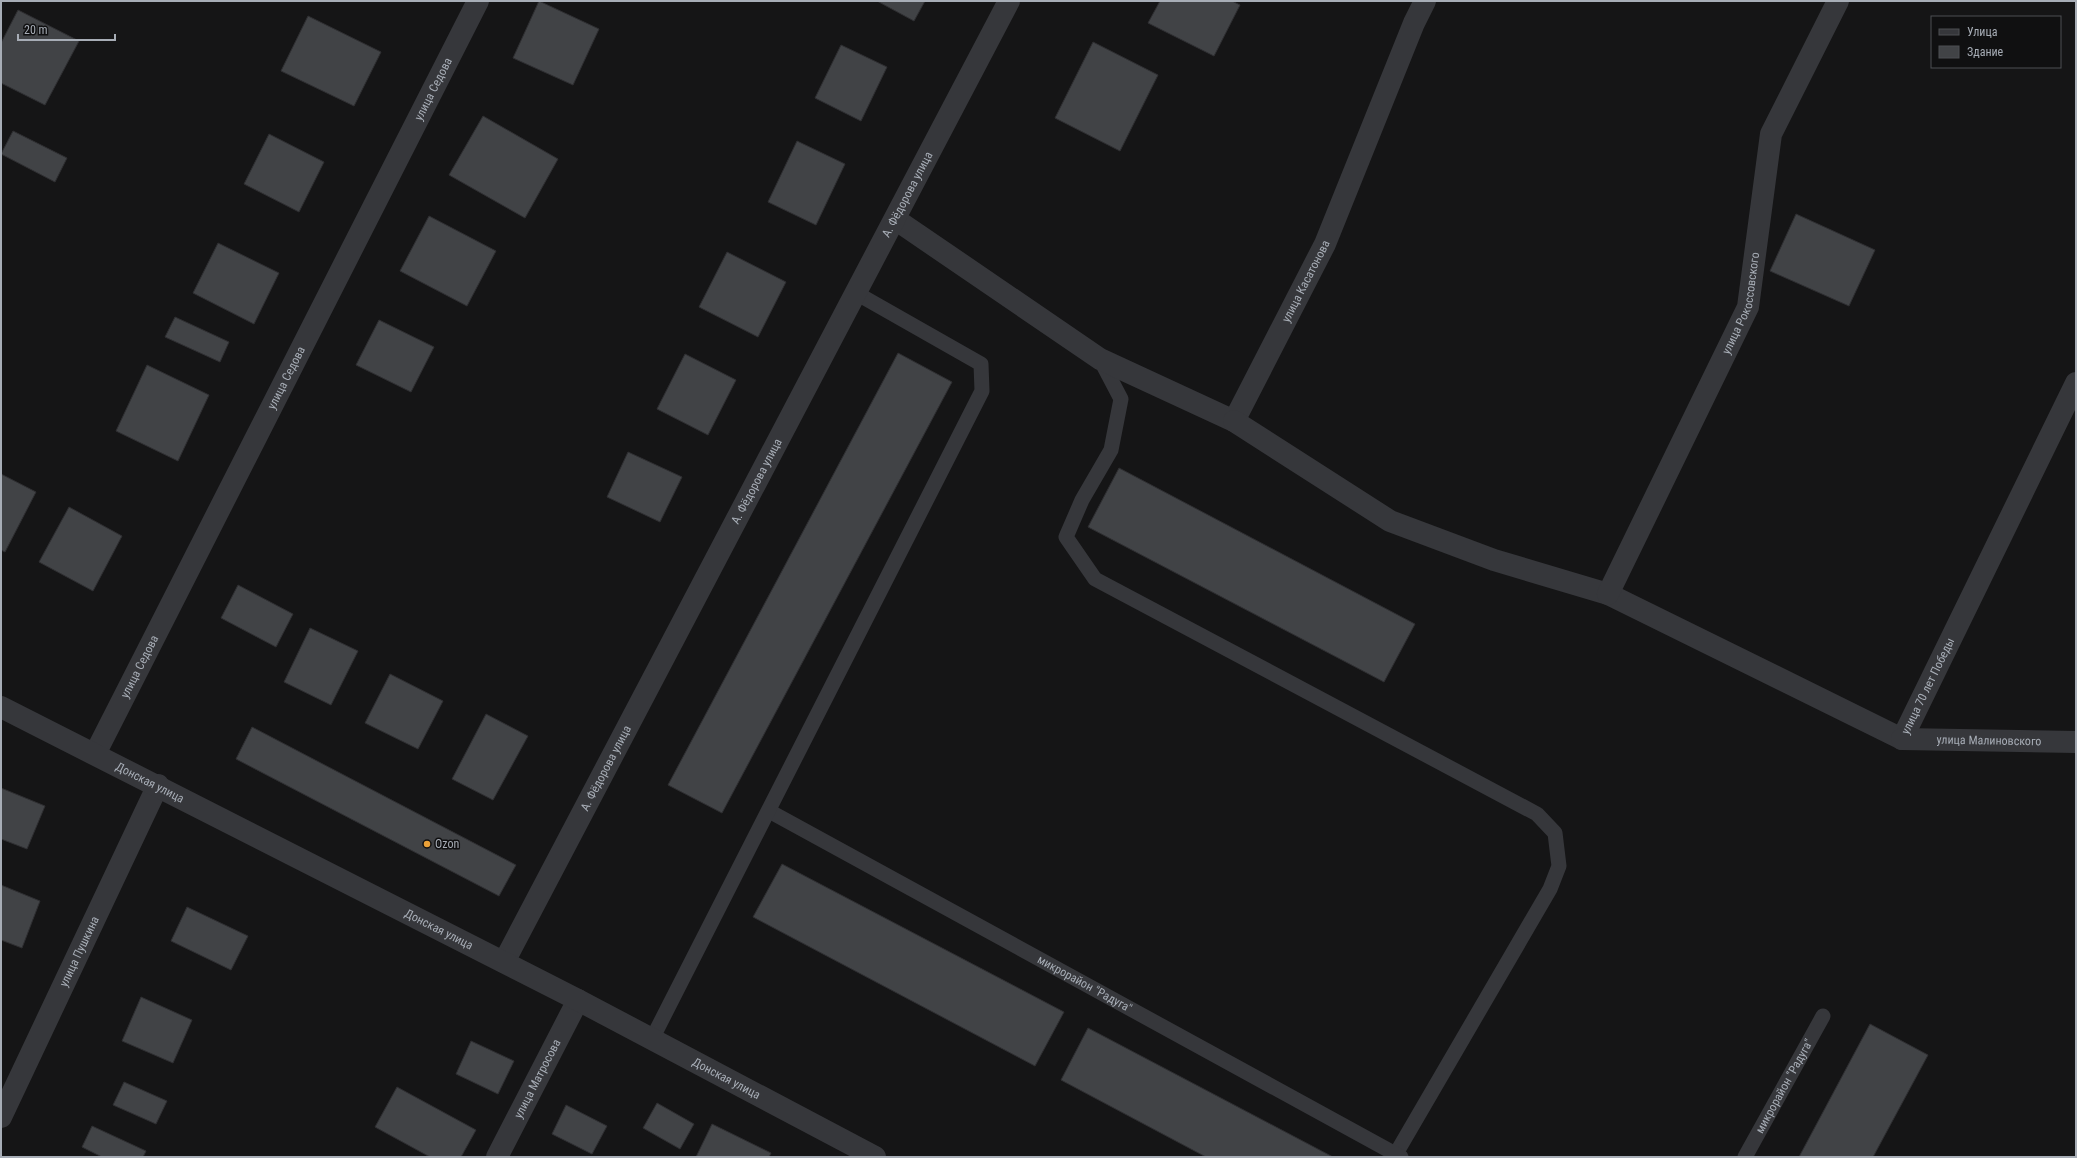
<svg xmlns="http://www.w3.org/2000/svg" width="2077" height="1158" viewBox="0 0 2077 1158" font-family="'Roboto Condensed',sans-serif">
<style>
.building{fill:#414346;stroke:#2f2f32}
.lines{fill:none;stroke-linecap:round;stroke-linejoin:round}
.service{stroke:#36373b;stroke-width:15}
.minor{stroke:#36373b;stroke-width:22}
.tertiary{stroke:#36373b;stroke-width:22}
.poi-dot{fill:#eba138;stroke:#101011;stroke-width:1.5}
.labels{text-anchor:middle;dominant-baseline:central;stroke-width:3;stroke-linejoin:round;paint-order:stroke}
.street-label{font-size:12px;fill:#a7adb6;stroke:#101011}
.poi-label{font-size:12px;fill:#a7adb6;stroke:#101011;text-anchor:start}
</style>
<rect width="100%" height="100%" fill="#151516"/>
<g class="building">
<path d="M539,1L599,29L573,85L513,58Z"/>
<path d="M877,1H925L914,21Z"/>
<path d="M1160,1H1232L1240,5L1214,56L1148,23Z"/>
<path d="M18,10L79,41L45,105L1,83V43Z"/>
<path d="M308,16L381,52L354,106L281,71Z"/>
<path d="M1093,42L1158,75L1120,151L1055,118Z"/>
<path d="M841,45L887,67L861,121L815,98Z"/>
<path d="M483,116L558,159L525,218L449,175Z"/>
<path d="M13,131L67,158L55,182L1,154Z"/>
<path d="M269,134L324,162L299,212L244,184Z"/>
<path d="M797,141L845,164L816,225L768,202Z"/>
<path d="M1796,214L1875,250L1849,306L1770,271Z"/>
<path d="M429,216L496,251L467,306L400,271Z"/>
<path d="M218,243L279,273L254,324L193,293Z"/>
<path d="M727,252L786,282L758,337L699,307Z"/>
<path d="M175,317L229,342L220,362L165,337Z"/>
<path d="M379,320L434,347L411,392L356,365Z"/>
<path d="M898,353L952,382L722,813L668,785Z"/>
<path d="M685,354L736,380L708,435L657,409Z"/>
<path d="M147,365L209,395L178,461L116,431Z"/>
<path d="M628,452L682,477L660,522L607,497Z"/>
<path d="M1119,468L1415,624L1384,682L1088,527Z"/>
<path d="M1,474L36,492L5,552L1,550Z"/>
<path d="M69,507L122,536L93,591L39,562Z"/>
<path d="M238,585L293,614L276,647L221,618Z"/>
<path d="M310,628L358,651L331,705L284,682Z"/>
<path d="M390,674L443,701L418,749L365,723Z"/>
<path d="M486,714L528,736L493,800L452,779Z"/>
<path d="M252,727L516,865L499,896L236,759Z"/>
<path d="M1,788L45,806L27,849L1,839Z"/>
<path d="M782,864L1064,1012L1035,1066L753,917Z"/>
<path d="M1,885L40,901L22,948L1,940Z"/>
<path d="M187,907L248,936L231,970L171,941Z"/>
<path d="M141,997L192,1020L173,1063L122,1041Z"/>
<path d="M1870,1024L1928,1055L1873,1157H1799Z"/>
<path d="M1088,1028L1333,1157H1206L1061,1080Z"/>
<path d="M471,1041L514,1061L498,1094L456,1074Z"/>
<path d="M124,1082L167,1101L156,1124L113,1105Z"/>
<path d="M397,1087L476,1130L461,1157H430L375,1127Z"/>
<path d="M657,1103L694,1124L680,1149L643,1128Z"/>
<path d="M566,1105L607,1126L592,1154L552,1134Z"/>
<path d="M712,1124L771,1153L769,1157H696Z"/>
<path d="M92,1126L146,1151L143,1157H102L82,1147Z"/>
</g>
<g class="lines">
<g class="service">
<path d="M1100,359L1121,399L1111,450L1082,500L1066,537L1095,579L1537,814L1555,833L1559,866L1550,889L1394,1157"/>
<path id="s1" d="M769,811L1401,1157"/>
<path d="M652,1039L982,391L981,364L856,293"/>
<path id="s2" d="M1745,1157L1823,1016"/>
</g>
<g class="minor">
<path id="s3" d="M895,219L1100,359L1234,421L1325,244L1414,23L1425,1"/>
<path id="s4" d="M1234,421L1390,521L1494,560L1608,594L1902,739L2076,383"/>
<path id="s5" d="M1608,594L1748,307L1771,134L1838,1"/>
<path id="s6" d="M1902,739L2076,742"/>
<path id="s7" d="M95,754L478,1"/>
<path id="s8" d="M504,962L1009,1"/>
<path id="s9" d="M1,1117L158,785"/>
<path id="s10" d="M497,1157L578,1000"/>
</g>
<path class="tertiary" id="s11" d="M1,707L578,1000L875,1157"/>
</g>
<circle class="poi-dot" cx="427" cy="844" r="4"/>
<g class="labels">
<g class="street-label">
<text stroke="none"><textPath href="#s7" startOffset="746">улица Седова</textPath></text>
<text stroke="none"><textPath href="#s8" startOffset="867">А. Фёдорова улица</textPath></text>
<text stroke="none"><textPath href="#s3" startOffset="553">улица Касатонова</textPath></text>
<text stroke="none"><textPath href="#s5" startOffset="321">улица Рокоссовского</textPath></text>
<text stroke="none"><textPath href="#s7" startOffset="422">улица Седова</textPath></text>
<text stroke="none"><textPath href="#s8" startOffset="543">А. Фёдорова улица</textPath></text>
<text stroke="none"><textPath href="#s7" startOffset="98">улица Седова</textPath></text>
<text stroke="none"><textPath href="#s4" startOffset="802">улица 70 лет Победы</textPath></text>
<text stroke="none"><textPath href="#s6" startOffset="87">улица Малиновского</textPath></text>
<text stroke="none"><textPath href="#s8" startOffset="219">А. Фёдорова улица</textPath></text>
<text stroke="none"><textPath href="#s11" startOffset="167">Донская улица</textPath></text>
<text stroke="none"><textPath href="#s11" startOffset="491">Донская улица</textPath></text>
<text stroke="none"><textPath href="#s9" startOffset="183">улица Пушкина</textPath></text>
<text stroke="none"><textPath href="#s1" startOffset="360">микрорайон "Радуга"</textPath></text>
<text stroke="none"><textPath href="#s10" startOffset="88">улица Матросова</textPath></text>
<text stroke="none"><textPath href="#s11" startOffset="815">Донская улица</textPath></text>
<text stroke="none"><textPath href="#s2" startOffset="81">микрорайон "Радуга"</textPath></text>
</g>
<g class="poi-label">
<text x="435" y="844">Ozon</text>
</g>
</g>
<rect width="2077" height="1158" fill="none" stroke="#a7adb6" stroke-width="4"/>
<rect x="1931" y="16" width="130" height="52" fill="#101011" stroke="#4c4f53"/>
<rect x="1939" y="29" width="20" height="6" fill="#36373b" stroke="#4c4f53"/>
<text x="1967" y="36" font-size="12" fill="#a7adb6">Улица</text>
<rect x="1939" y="46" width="20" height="12" fill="#414346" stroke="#4c4f53"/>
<text x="1967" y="56" font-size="12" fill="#a7adb6">Здание</text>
<path d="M18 34v6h97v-6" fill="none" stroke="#a7adb6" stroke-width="2"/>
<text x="24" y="34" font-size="12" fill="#a7adb6" stroke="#101011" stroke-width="3" paint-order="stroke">20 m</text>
</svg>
